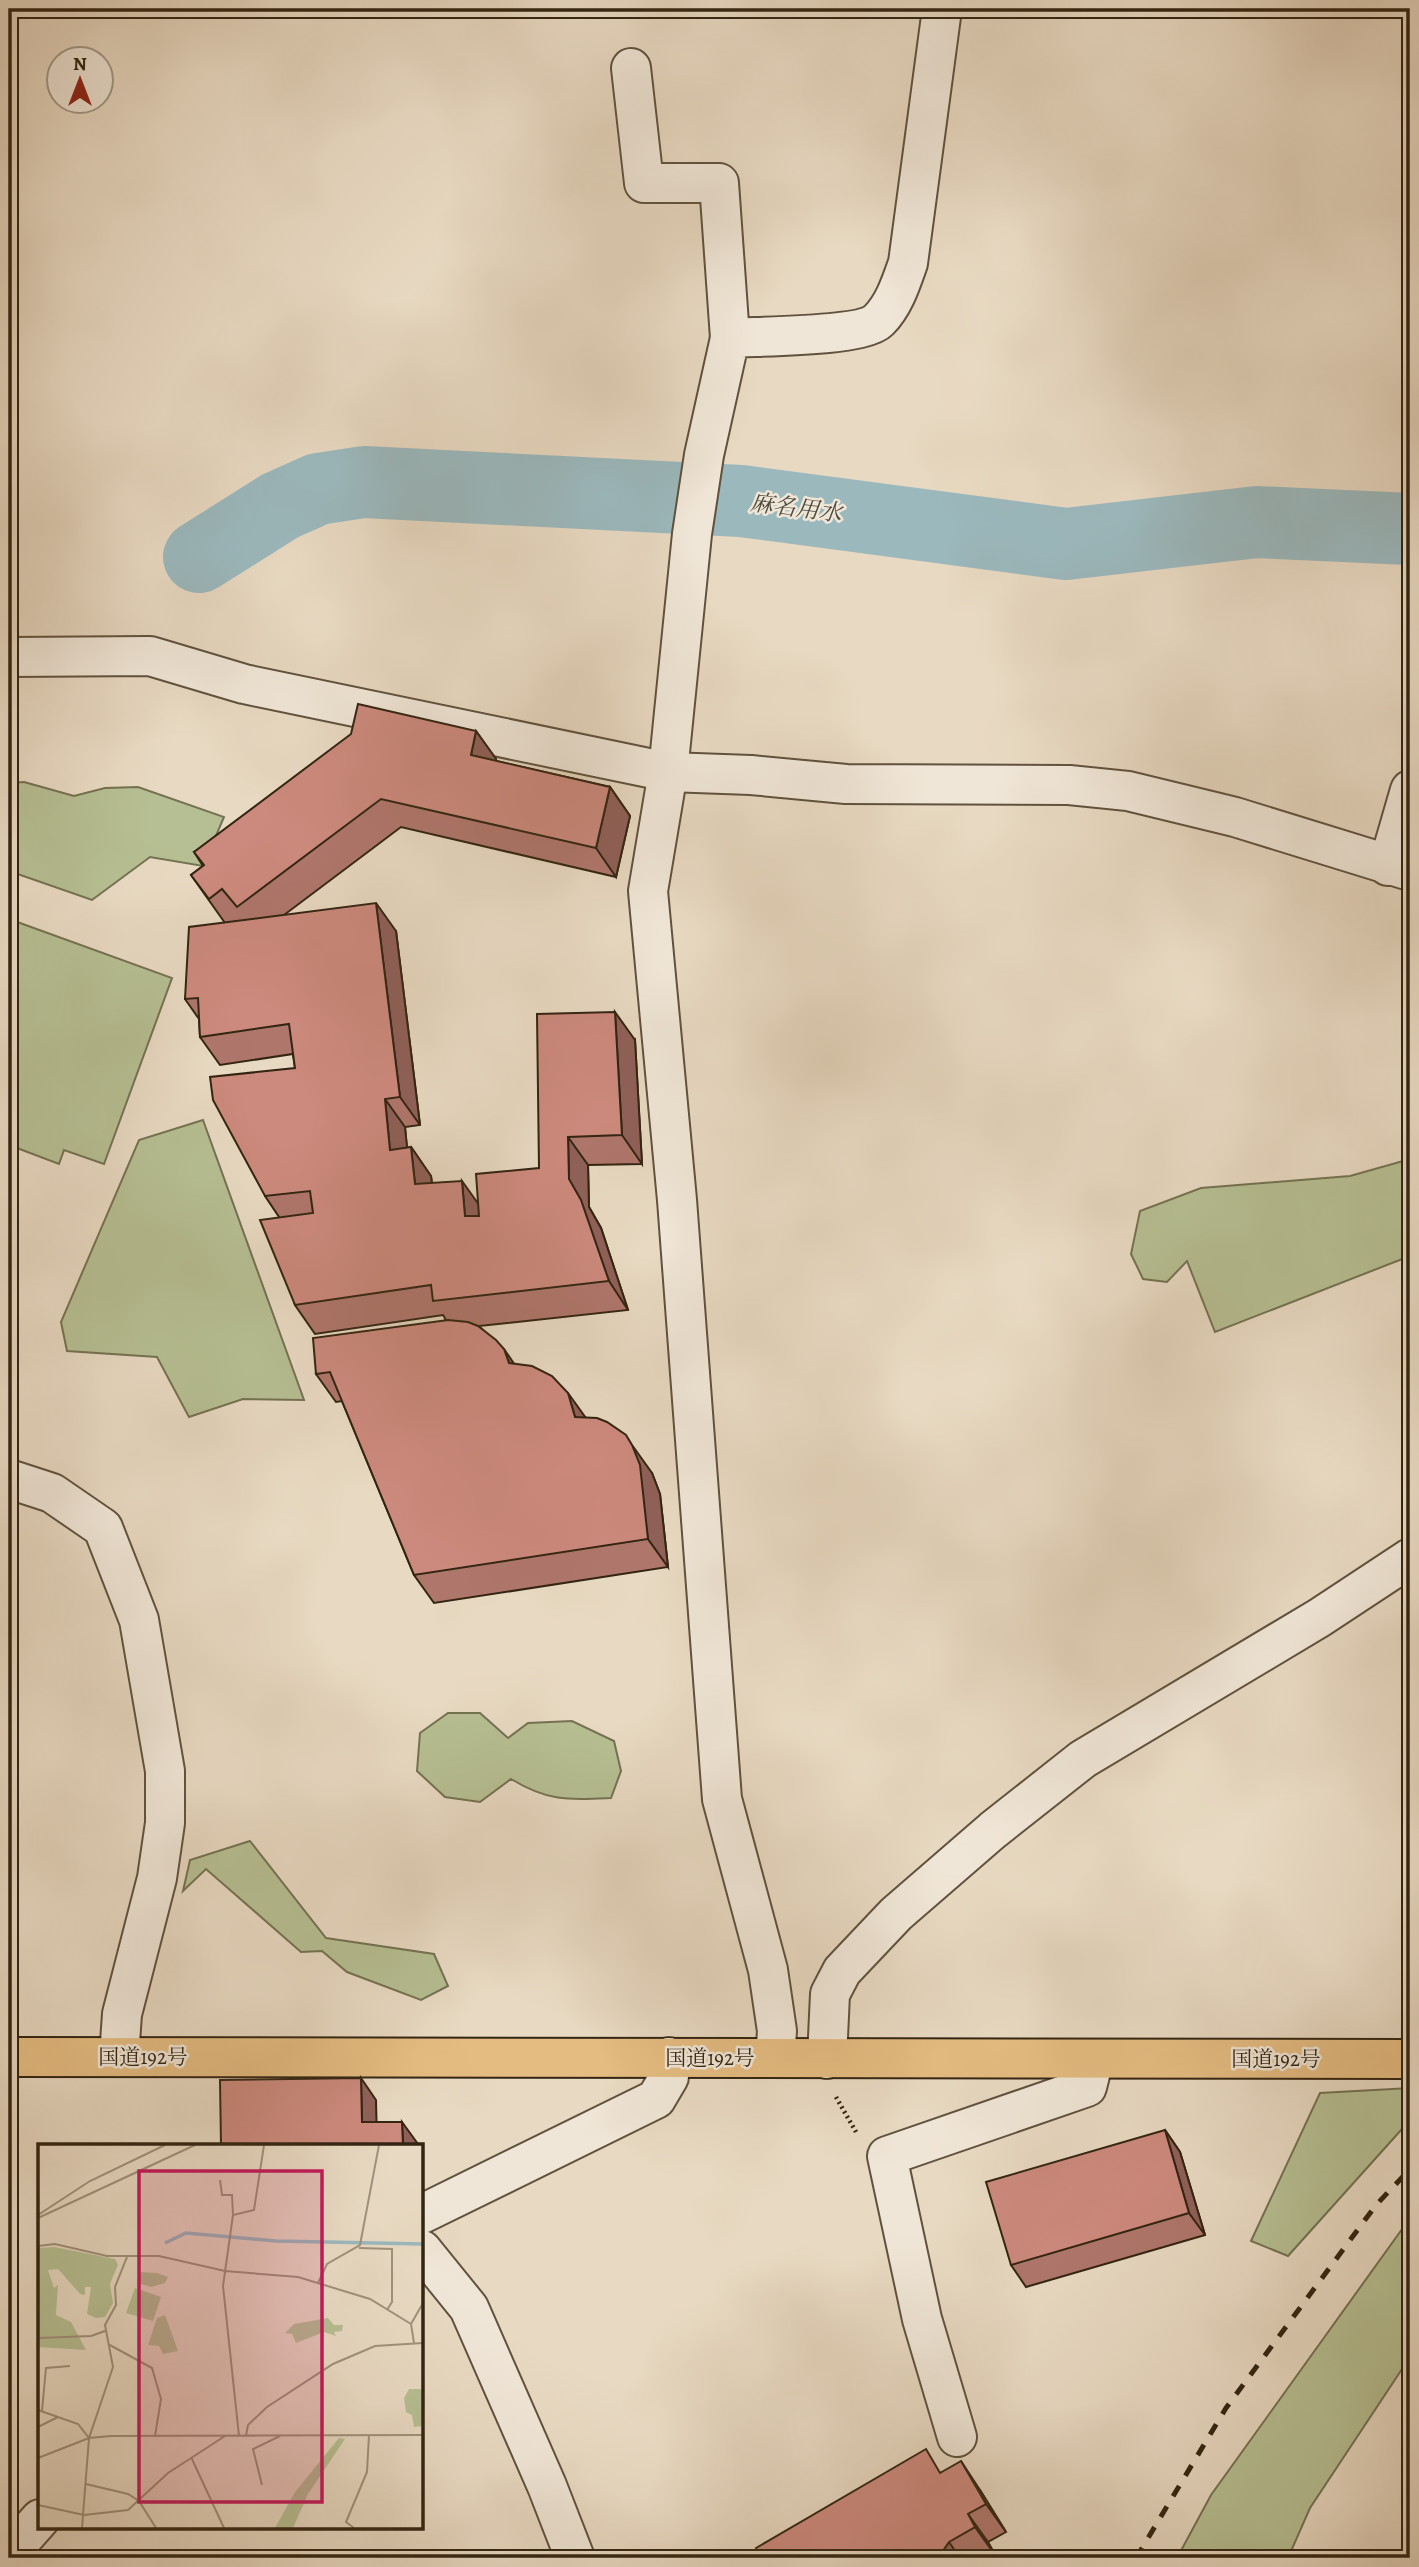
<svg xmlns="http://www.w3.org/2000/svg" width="1419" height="2567" viewBox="0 0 1419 2567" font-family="Alegreya,'Noto Serif JP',serif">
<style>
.green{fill:#b6bf93;stroke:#747252;stroke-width:2}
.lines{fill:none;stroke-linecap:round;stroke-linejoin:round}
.river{stroke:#9bb8bd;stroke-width:72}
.minor-casing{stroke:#60523e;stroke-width:42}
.highway-casing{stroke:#332512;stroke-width:42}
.path{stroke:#332512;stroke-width:4.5;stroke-dasharray:2 3.5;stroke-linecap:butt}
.minor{stroke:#f0e6d7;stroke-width:38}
.highway{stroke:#e4bc81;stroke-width:38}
.rail{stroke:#332512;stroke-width:5;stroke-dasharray:12 12;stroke-linecap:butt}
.wall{fill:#af766c;stroke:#332512;stroke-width:2}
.shaded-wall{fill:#8f6058;stroke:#332512;stroke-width:2}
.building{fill:#cc897d;stroke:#332512;stroke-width:2}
.labels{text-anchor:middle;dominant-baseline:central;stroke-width:5;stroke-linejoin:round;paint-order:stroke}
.street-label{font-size:21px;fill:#332512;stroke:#f0e6d7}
.water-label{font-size:23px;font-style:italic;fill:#4d4a3d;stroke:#f0e6d7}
.inset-river{fill:none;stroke:#9bb8bd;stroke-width:3.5}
.inset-road{fill:none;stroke:#a0917c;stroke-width:2}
.view{fill:#c2185b;fill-opacity:0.15;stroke:#c2185b;stroke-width:3.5}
.inset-edge{fill:none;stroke:#332512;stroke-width:3.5}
</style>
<rect width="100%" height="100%" fill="#e8d9c2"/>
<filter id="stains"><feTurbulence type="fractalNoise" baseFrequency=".00286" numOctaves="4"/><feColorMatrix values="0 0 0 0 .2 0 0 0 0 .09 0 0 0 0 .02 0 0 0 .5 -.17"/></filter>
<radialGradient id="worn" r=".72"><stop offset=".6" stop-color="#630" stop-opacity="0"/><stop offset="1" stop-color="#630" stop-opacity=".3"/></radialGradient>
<g class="green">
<path d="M24,782L74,796L105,788L138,787L224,817L203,866L150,857L92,900L9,871V783Z"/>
<path d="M9,919L172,978L104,1164L64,1150L59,1164L9,1145Z"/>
<path d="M203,1120L304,1400L243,1399L189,1417L157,1357L67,1351L61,1322L139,1140Z"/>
<path d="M1410,1159V1256L1215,1332L1187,1261L1167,1282L1143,1279L1131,1254L1140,1211L1201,1188L1350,1176Z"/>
<path d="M448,1713H480L508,1738L528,1723L572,1721L614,1741L621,1771L611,1798C569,1800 549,1802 511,1779L480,1802L445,1797L417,1771L420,1733Z"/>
<path d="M250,1841L326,1938L434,1954L448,1986L421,2000L347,1972L322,1951L301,1952L206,1869L183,1891L190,1860Z"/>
<path d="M1410,2088V2120L1288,2256L1251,2241L1320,2093Z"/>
<path d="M1410,2218V2357L1310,2508L1288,2558H1177L1211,2495Z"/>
</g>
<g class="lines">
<path class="river" d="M199,557L280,506L318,489L364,482L741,501L1066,544L1257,522L1410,529"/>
<defs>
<g id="minor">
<path d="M631,68L644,183H719L730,338"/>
<path d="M9,657L150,656L244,684L668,772L751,775L846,784L1069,785L1128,791L1235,817L1410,871"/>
<path d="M1388,866L1410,790"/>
<path d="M9,1479L52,1493L103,1528L139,1620L165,1771V1823L157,1878L122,2014L119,2057"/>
<path d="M775,2058L777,2031L768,1970L722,1799L677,1200L648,891L668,772L692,534L704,455L730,338C757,336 862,337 879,320C894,305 901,283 908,263L942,9"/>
<path d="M827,2059L830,1994L842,1971L896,1914L993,1830L1083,1759L1319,1618L1410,1558"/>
<path d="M422,2214L656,2099L669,2077V2057"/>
<path d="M422,2250L469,2308L547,2486L575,2558"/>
<path d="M957,2437L922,2319L887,2156L1087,2087L1094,2059"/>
<path d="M9,2554L40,2519"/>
</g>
<path id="highway" d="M9,2057L1410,2059"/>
</defs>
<use href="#minor" class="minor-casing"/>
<use href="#highway" class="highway-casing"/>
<path class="path" d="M836,2097L856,2132"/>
<use href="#minor" class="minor"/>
<use href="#highway" class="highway"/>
<path class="rail" d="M1136,2558L1226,2408L1376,2205L1410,2169"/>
</g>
<g class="wall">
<path d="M476,731L496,759V761L610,787L630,816L616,877L401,827L284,915L396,931L420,1125L405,1127L407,1148L411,1147L431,1176L432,1183L478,1204L539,1168L635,1040L642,1164L588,1165L589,1207L601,1228L628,1310L479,1326L514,1364L585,1417L652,1473L660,1494L668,1567L434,1603L414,1575L342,1401L336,1402L316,1374L446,1320L443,1315L315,1334L295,1305L279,1217L265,1196L295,1068L293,1054L220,1065L200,1037L199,1019L185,999L225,923L191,875L203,866L194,852Z"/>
<path d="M1165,2130L1180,2152L1205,2235L1026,2287L1011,2265Z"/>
<path d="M942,2472L980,2490L1006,2532L988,2542L995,2555L990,2558H762Z"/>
</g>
<g class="shaded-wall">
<path d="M476,731L496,759L491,784L471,755Z"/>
<path d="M610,787L630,816L616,877L596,848Z"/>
<path d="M376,903L396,931L420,1125L400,1097Z"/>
<path d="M615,1012L635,1040L642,1164L622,1135Z"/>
<path d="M385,1099L405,1127L410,1178L390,1150Z"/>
<path d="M568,1137L588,1165L589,1207L601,1228L628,1310L609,1281L569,1179Z"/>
<path d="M411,1147L431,1176L435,1213L415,1184Z"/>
<path d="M462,1181L482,1209L485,1245L465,1216Z"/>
<path d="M504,1349L523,1377L509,1363Z"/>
<path d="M568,1393L588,1421L575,1417Z"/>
<path d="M632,1445L652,1473L660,1494L668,1567L648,1539Z"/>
<path d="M361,2078L376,2100L377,2144L362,2122Z"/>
<path d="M402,2122L418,2144V2145H403Z"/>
<path d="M1165,2130L1180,2152L1205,2235L1189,2213Z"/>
<path d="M961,2461L980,2490L1006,2532L986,2504Z"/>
<path d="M968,2514L988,2542L995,2555L975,2527Z"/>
<path d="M949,2542L960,2558H938Z"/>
</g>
<g class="building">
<path d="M358,704L476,731L471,755L610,787L596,848L381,799L237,907L222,889L209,899L191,875L204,865L194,852L351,734Z"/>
<path d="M376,903L400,1097L385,1099L390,1150L411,1147L415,1184L462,1181L465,1216H479L476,1174L539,1168L537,1014L615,1012L622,1135L568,1137L569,1179L581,1200L609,1281L433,1301L431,1285L295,1305L260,1220L313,1213L310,1191L265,1196L213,1100L210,1077L295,1068L289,1024L200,1037L198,998L185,999L189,927Z"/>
<path d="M448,1320L468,1322L478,1326L496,1340L504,1349L509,1363L532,1366L552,1376L568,1393L575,1417L597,1418L607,1422L626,1435L632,1445L640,1465L648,1539L414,1575L330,1372L316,1374L313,1338Z"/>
<path d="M361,2078L362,2122H402L403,2145H221L220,2080Z"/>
<path d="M1165,2130L1189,2213L1011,2265L986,2182Z"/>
<path d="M926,2449L940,2473L961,2461L986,2504L968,2514L975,2527L949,2542L938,2558H762L756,2548Z"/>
</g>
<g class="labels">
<g class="street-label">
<text x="143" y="2057">国道192号</text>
<text x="710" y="2058">国道192号</text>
<text x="1276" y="2059">国道192号</text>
</g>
<g class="water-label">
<text transform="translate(796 508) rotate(7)">麻名用水</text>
</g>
</g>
<g transform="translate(38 2144)">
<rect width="385" height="385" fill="#e8d9c2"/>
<path d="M16,103L77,115L80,121L72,140L75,159L67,173L58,174L49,170L53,143H47V151L42,150L20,125L10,126L16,144L20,141L18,171L33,178L48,206L0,203V104ZM100,128L119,129L130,133L127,139L113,143L100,139ZM97,144L123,153L115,177L88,169ZM127,171L140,207L125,210L121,202L110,201L119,174ZM290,174L296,181H305L304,187L296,188L298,192L286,188L258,199L254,190L247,189L256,180ZM371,245H385V282L376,283L374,271L368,268L366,254ZM301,294L307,295L270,350L255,384H237L257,348Z" fill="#b6bf93"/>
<path class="inset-river" d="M127,99L148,89L238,97L385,100"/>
<path class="inset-road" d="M182,36L184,51H194L195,71M0,71L52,37L127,1M0,74L157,1M0,102L17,100L69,112H121L187,127L260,133L332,155L373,180L376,199M321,104L354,105V158L349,166M280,139L289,120L322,101L341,1M373,180L385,159M0,194L53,192L67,187M70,200L114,224L123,255L117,292M0,266L40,280L51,294L44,384M4,267L8,224L32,222M0,283L20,273M201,292L185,142L195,71L216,66L226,1M208,292L210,281L229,263L295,220L337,202L385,199M51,294L75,223L67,181L78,161L77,143L89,113M153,313L186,384M0,314L51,294L73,292L385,291M48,340L90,350L101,357L118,384M224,341L215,305L242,292M0,361L46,371L90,366L130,329L187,292M316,384L308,378L329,328L331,291"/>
<path class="view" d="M101,27H284V358H101Z"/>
<rect width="385" height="385" class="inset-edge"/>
</g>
<rect width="1419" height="2567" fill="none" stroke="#e8d9c2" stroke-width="35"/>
<rect x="10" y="10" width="1398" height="2546" fill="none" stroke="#332512" stroke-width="3.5"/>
<rect x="18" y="18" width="1384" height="2532" fill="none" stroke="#332512" stroke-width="2"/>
<g transform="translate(80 80)"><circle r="33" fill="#f0e6d7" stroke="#a49988" stroke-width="2"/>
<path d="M0-5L12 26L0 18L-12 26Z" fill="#8f2418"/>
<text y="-10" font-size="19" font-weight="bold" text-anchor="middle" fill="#332512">N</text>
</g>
<rect width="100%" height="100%" filter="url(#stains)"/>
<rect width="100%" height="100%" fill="url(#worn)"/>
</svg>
